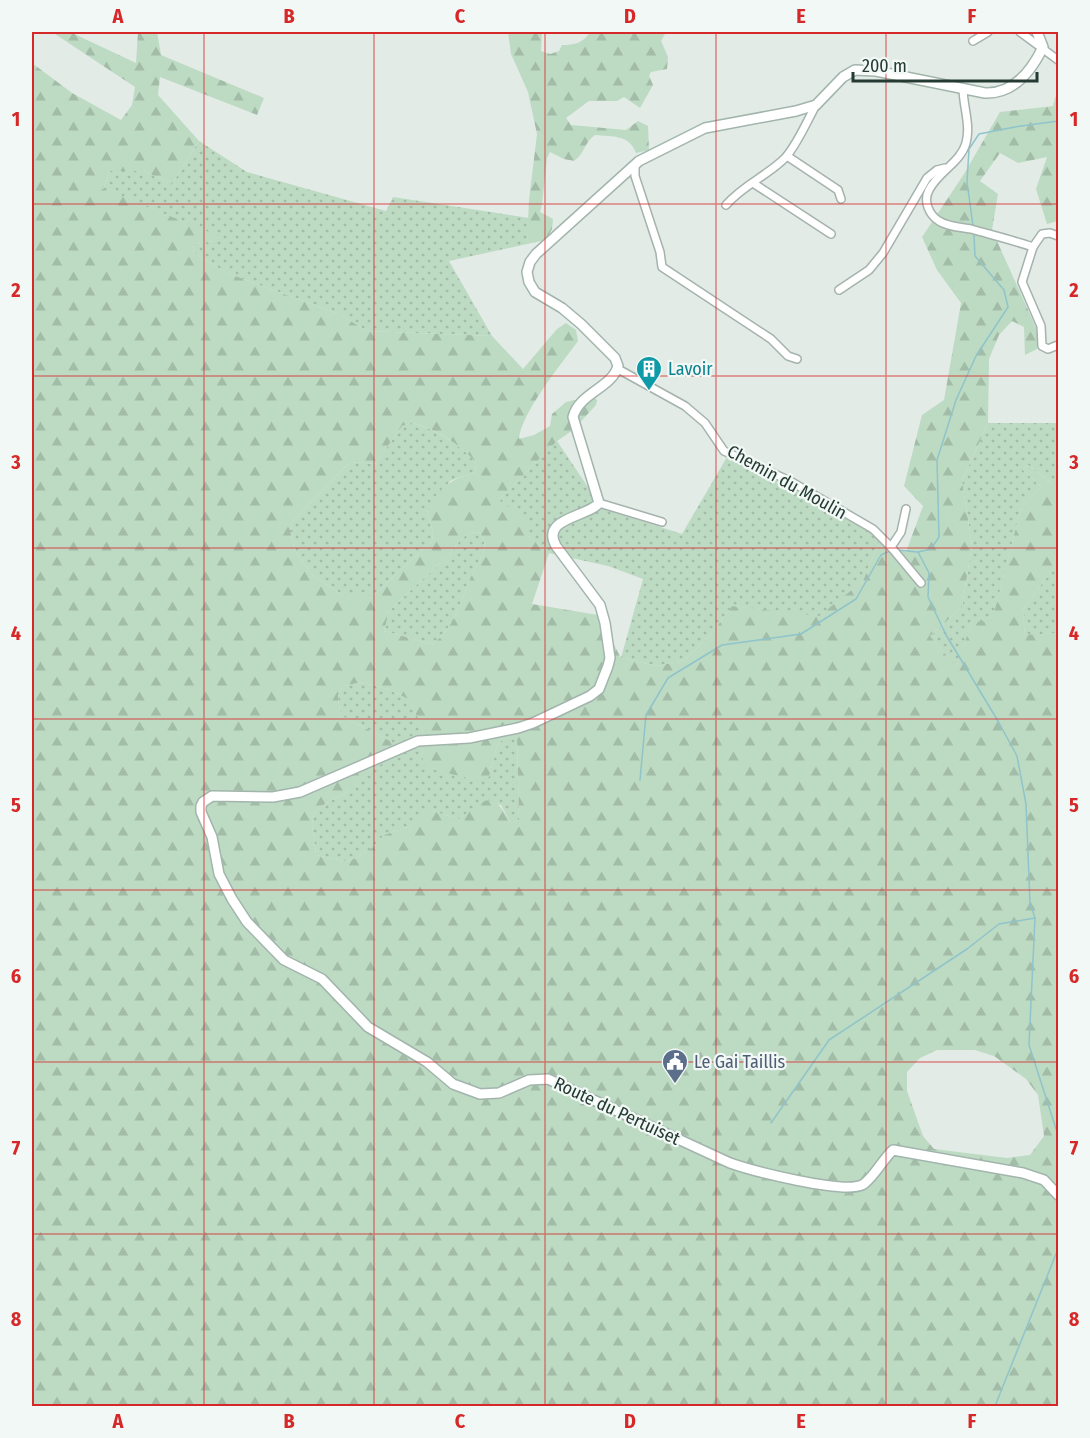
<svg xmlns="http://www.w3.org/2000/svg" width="1090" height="1438" viewBox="0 0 1090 1438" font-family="'Fira Sans Condensed',sans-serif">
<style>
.grass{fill:url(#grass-dots)}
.forest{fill:url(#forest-firs);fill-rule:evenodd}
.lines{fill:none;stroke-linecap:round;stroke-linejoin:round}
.stream{stroke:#8fc4ca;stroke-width:1.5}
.street-casing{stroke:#a5b2ad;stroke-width:10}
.secondary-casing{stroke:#a2b5ad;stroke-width:12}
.street{stroke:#fff;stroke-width:7}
.secondary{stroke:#fff;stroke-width:9}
.grid{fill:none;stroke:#d62828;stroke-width:1.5;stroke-opacity:0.55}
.labels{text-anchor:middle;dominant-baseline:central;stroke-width:4.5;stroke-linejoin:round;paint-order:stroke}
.culture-label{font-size:18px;fill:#0d838f;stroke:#f2f8f5;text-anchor:start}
.street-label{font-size:18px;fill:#243a33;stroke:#f2f8f5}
.service-label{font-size:18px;fill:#4e5e75;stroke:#f2f8f5;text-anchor:start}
.neatline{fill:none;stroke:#d62828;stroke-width:2}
.grid-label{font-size:20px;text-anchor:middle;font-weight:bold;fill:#d62828}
</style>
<defs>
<pattern id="grass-dots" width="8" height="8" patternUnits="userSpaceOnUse" patternTransform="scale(1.5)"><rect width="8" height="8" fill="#bddac3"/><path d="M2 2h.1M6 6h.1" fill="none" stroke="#a2bca8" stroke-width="1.8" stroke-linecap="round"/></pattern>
<pattern id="forest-firs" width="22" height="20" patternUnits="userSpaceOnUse" patternTransform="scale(1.5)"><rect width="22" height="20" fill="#bddac3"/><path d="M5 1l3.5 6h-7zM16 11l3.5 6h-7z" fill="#a2bca8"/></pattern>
</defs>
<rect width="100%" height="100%" fill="#e2ebe6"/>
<g class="grass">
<path d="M199,141L247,172L386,211L393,197L529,218L527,244L449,261L492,336L367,331L339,314L227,273L193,253L194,244L215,241L103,190L110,171H143L172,184Z"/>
<path d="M411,423C431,426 464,447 476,463L475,472L450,481L427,512L433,532L432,541L373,596H344L312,575L295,551L290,531L292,522L347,465L356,462L375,464L402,426Z"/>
<path d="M988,423H1058V484H1053L1028,465L1023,470L1041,487L1021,508L992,622H972L956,668L930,636L962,607L972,545L962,481Z"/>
<path d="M557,441L602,508L682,534L727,457L787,485L881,537L863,581L819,617L732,606L713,632L685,660L657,666L621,658L643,579L608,566L549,553L528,536L499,500Z"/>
<path d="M479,532C483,538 486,541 484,549C482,559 474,569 470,579C460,602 454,630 432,644L384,631L389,612L395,605L450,554L461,539L469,533Z"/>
<path d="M1058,562V633L1025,636L1023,609Z"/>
<path d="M362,682L390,690L408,699L422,725L423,763L489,777L497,746L503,739H517L519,820L511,823L501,805L483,802L459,819L432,811L411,826L384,835L372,848L354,859L344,861L316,855L312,824L314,814L321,806L349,791L392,742L340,715L338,695L343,686Z"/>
</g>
<g class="forest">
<path d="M52,32H70L136,63L138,32H157L161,55L264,98L257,115L160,77L158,95L199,141L172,184L143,171H110L103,189L219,236L215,241L194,244L193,253L227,273L339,314L367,331L492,336L523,369L557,329L566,323L576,330L578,341C562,363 521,413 519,439L534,435L550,426L552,414L566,402L593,396L597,400L596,405L573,430L557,441L499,500L529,523L528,536L549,553L532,604L598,615L621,658L657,666L685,660L713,632L732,606L819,616L863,581L881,537L891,547L906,552L923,506L904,486L922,415L944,400L961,303L937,270L922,237L964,174L1000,112L1053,106L1055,98L1058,93V221L1047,224L1036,189L1047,157L1018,163L1000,153L980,181L998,194L992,230L1037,330V349L1025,355L1024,327L1012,321L999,335L989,359L988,423L962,481L972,545L962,607L930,636L956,667L972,622L992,621L1021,508L1041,487L1023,470L1028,465L1053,484H1058V562L1023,609L1025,635L1058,633V1406H32V63L72,93L121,120L132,105L135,87ZM411,423C432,426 464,447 476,463L475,472C447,482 440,485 427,512L433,532L432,541L373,596H344L312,575L295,551L290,531L292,522L347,465L356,462L375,464L402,426ZM479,532C483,538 486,541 484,549C482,559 474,569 470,579C460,602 454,630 432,644L384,631L389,612L395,605L450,554L461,539L469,533ZM362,682L390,690L408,699L422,726L423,763L431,769L480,781L489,777L497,746L503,739H517L519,820L511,823C491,788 486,799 459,819L432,811H423L411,826L384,835L372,848L354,859L344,861L316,855L312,824L314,814L321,806L349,791L390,757L392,742L340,715L338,695L343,686ZM937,1050H975L994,1056L1026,1079L1038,1095L1044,1136L1030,1155L1007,1158L934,1149L923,1136L907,1091V1072L920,1058Z"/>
<path d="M508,32H542L541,51L550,54L559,51L562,45C575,45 583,43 590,32H666L661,41L668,57L667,69L651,72L649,76L653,85L640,108L624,97L617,101H589L566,118L571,125L626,130L638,121L648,126L649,150L636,153C629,134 613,137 595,135C583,144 586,152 574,161L564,159L550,152L547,158L542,204L540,212L553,219L552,229L546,240L527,244L529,200L537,134L528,92L511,54Z"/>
</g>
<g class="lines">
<g class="stream">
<path d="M973,226L967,182L969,149L979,134L1015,127L1058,121"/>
<path d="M974,235L975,256L1004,290L1008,307L976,356L956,400L937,460L939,537L931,549L918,552L929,573L928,597L946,635L998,721L1017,756L1026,804L1030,903L1035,918L1029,1045L1058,1135"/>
<path d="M898,550L917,552"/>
<path d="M640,780L646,715L668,678L722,645L801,634L856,599L881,555L890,551"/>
<path d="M771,1123L829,1040L967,949L999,924L1035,918"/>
<path d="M995,1406L1058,1249"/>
</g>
<defs>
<g id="street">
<path d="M1020,32L1058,60"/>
<path d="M973,41L988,32"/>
<path d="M963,88C963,106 971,125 966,143C961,162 938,172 929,190C923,201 929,215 939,221C948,227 960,227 971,229C992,235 1012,240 1033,247L1022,282L1041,326L1042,346L1048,349L1058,345"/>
<path d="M787,156L838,190L841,199"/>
<path d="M635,165V176L660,252L662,267L771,339L788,356L797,359"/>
<path d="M753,183L831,234"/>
<path d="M726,205C743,185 767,176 785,158C797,145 807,121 816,105"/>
<path d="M1033,247L1042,234L1050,233L1058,236"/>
<path d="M839,290L869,270L883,253L927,178L937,170L945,168"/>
<path d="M618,369L685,406L705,423L724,451L790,481L873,529L891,547L921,583"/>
<path d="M599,503L662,522"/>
<path d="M891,547L901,532L906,509"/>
</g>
<path id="secondary" d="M1037,32L1043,47C1031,72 1013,94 985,93L876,71L855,70L843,77L816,105L796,111L705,128L639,161L536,254L530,262L527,272L529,282L535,292L562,308L581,324L615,358L618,366C612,388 579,393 573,417L599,503C588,517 540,518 556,546L600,605L605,623L610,658L608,666L599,689L590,696L533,723L518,728L469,738L418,741L300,792L273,797L212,796L203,802L201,806V812L212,837L219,874L232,899L247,922L284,960L322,979L368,1027L427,1062L453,1084L480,1094L499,1093L529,1080L548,1079L730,1163C753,1171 842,1194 862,1185C872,1180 883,1159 893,1150L1023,1173L1044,1180L1058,1195"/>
</defs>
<use href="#street" class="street-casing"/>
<use href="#secondary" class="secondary-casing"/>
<use href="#street" class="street"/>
<use href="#secondary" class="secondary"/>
</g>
<path class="grid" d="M204,32V1406M374,32V1406M545,32V1406M716,32V1406M886,32V1406M32,204H1058M32,376H1058M32,548H1058M32,719H1058M32,890H1058M32,1062H1058M32,1234H1058"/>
<defs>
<symbol id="building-pin" viewBox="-11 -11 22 30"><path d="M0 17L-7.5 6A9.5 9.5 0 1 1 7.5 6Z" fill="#0f9aa8" stroke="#f2f8f5"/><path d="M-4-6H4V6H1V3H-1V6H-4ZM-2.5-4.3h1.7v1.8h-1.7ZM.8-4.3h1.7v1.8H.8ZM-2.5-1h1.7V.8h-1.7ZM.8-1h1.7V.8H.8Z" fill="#fff"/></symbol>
<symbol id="civic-pin" viewBox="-11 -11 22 30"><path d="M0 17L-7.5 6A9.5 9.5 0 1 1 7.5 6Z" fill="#5c6f8a" stroke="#f2f8f5"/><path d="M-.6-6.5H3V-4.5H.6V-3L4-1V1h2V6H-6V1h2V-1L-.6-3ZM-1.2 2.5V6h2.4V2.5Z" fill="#fff"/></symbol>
</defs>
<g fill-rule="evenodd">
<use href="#building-pin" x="634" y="354" width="30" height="40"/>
<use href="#civic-pin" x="660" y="1047" width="30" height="40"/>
</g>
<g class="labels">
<g class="culture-label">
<text x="668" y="369">Lavoir</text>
</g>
<g class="street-label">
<text transform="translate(787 482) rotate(29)">Chemin du Moulin</text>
<text transform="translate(617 1111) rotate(25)">Route du Pertuiset</text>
</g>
<g class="service-label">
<text x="694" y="1062">Le Gai Taillis</text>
</g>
</g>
<rect width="1090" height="1438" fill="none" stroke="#f2f8f5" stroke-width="66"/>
<path d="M853 72v9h184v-9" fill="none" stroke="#243a33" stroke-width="3"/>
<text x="862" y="72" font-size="18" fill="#243a33" stroke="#f2f8f5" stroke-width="4.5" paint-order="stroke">200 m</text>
<rect x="33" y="33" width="1024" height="1372" class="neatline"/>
<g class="grid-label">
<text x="118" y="23">A</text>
<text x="289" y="23">B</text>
<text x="460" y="23">C</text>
<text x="630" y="23">D</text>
<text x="801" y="23">E</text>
<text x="972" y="23">F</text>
<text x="16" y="126">1</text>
<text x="1074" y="126">1</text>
<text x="16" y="297">2</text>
<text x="1074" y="297">2</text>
<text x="16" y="469">3</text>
<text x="1074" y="469">3</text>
<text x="16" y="640">4</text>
<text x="1074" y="640">4</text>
<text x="16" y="812">5</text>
<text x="1074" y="812">5</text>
<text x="16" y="983">6</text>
<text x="1074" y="983">6</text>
<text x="16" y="1155">7</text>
<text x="1074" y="1155">7</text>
<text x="16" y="1326">8</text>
<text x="1074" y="1326">8</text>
<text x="118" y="1428">A</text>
<text x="289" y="1428">B</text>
<text x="460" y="1428">C</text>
<text x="630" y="1428">D</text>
<text x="801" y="1428">E</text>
<text x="972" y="1428">F</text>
</g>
</svg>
